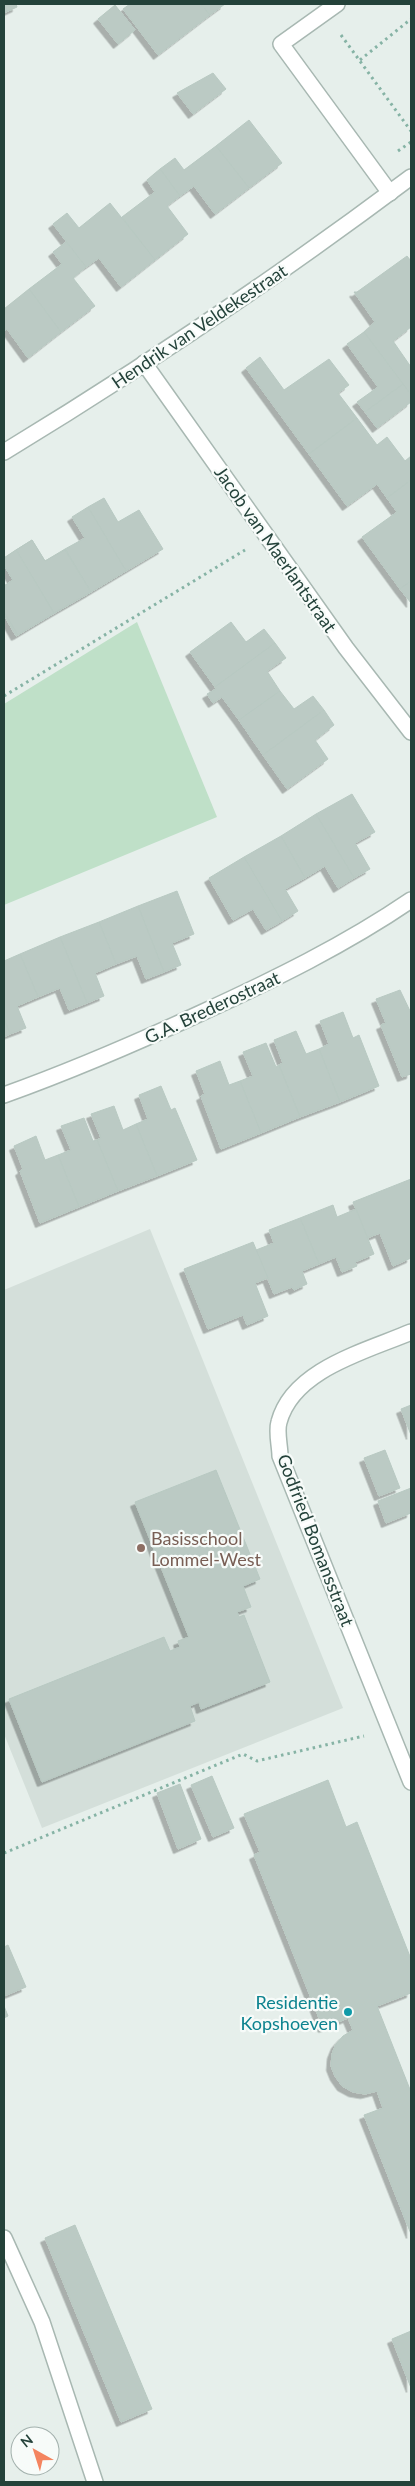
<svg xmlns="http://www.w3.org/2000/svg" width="415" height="2486" viewBox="0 0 415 2486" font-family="Lato,sans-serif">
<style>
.built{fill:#d4dfda}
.green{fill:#bfe0c8}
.building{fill:#bbcac4;stroke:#b8c9c2;filter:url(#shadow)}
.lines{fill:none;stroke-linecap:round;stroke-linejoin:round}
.minor-casing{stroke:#a8b8b2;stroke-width:18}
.path{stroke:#86b3a5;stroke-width:3;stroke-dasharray:2.5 4;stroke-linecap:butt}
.minor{stroke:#fff;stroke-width:15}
.education-dot{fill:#8d6e63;stroke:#f7fbf9;stroke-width:2}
.culture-dot{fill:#0f9aa8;stroke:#f7fbf9;stroke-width:2}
.labels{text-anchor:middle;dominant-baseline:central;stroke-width:4.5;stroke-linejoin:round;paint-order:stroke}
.street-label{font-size:18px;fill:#24423a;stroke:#f7fbf9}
.education-label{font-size:18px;fill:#785e54;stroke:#f7fbf9;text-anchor:start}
.culture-label{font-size:18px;fill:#0d838f;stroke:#f7fbf9;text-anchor:end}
</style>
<defs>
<filter id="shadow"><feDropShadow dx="-4.5" dy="4.5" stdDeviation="0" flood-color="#0004"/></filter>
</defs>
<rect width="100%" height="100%" fill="#e6efeb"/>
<path class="built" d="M150,1229L343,1708L42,1828L4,1734V1290Z"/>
<path class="green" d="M137,622L217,817L4,905V704Z"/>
<g class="building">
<path d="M4,4H16L17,7L4,13Z"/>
<path d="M130,4H201L210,15L158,55L123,9Z"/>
<path d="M201,4H225L210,15Z"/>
<path d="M115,5L135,30L118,44L98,19Z"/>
<path d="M213,73L226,89L193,114L177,93Z"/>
<path d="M249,120L282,163L249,188L216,146Z"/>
<path d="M216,146L249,188L215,214L194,186L180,196L160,169L175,158L184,170Z"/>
<path d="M160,169L180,196L167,206L188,234L155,260L122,217L155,192L147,180Z"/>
<path d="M110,203L155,260L121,287L99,258L86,267L53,224L67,213L79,228Z"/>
<path d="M66,242L86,267L73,278L95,306L61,332L29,289L62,264L53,252Z"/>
<path d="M407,256L411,261V327L393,341L411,367V395L364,332L375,322L354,292H357Z"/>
<path d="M29,289L61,332L28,358L7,329L4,332V309Z"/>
<path d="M364,332L403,384L365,412L357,402L378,387L347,344Z"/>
<path d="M260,357L284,390L329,359L349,385L338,393L357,418L309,454L246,368Z"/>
<path d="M403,384L411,395V402L377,428L365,412Z"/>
<path d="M357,418L377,445L387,437L405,461L411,456V480L387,498L377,484L347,506L309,454Z"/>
<path d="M411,480V581L400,589L362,537L397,512L387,498Z"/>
<path d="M104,498L118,522L139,510L163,549L126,571L88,507Z"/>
<path d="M88,507L126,571L91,592L65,549L85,538L72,517Z"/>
<path d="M32,540L45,561L65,549L91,592L53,614L16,550Z"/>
<path d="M32,540L45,561L65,550L91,592L54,613L16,550Z"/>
<path d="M16,550L53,614L16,636L4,615V586L13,580L4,565V558Z"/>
<path d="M16,550L54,613L18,635L4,612V586L13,580L4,565V558Z"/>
<path d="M411,581V603L400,589Z"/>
<path d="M231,622L246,642L264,629L275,643L215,687L190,652Z"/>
<path d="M275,643L286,658L267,671L280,691L239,720L222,697L213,703L207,694L216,689L215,687Z"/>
<path d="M280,691L294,709L313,696L324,710L263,755L239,720Z"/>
<path d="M324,710L334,725L315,740L328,759L287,789L263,755Z"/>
<path d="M352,794L375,832L355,843L370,869L354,878L316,814Z"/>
<path d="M316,814L354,878L338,888L325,866L305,878L281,836Z"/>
<path d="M281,836L305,878L285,889L298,911L282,921L244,857Z"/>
<path d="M244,857L282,921L266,930L253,909L233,920L209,878Z"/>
<path d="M177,891L194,934L172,943L181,965L164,972L138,906Z"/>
<path d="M138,906L164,972L146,979L137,956L116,964L99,922Z"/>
<path d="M99,922L116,964L95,973L104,996L87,1003L60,937Z"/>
<path d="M60,937L87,1003L69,1010L60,988L38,997L20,954Z"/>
<path d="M20,954L38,997L17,1006L26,1028L10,1034L4,1019V961Z"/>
<path d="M400,990L411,1013V1074L402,1077L381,1025L386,1023L376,999Z"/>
<path d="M343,1012L353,1038L359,1035L379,1086L340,1102L319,1049L329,1044L320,1021Z"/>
<path d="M4,1019L10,1034L4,1037Z"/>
<path d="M296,1031L306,1054L319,1049L340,1102L300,1117L279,1065L283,1063L274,1040Z"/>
<path d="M266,1043L276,1067L279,1065L300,1117L261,1133L240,1081L253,1076L243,1052Z"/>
<path d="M220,1061L229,1085L240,1081L261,1133L221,1149L201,1096L205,1094L196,1071Z"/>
<path d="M161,1086L171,1110L175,1108L197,1160L157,1176L136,1124L148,1119L139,1095Z"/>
<path d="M114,1106L123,1130L136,1124L157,1176L118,1191L97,1140L101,1138L91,1114Z"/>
<path d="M84,1118L93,1141L97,1140L118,1191L79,1207L58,1155L71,1150L61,1126Z"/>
<path d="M36,1136L45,1160L58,1155L79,1207L40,1223L20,1171L23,1169L14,1146Z"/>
<path d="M411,1179V1258L393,1266L380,1233L367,1238L353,1202Z"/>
<path d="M333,1205L337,1217L356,1209L374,1254L355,1262L357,1266L342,1272L336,1257L319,1264L300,1218Z"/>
<path d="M300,1218L319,1264L302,1271L307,1284L294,1290L292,1287L274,1294L256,1250L274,1243L269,1230Z"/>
<path d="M253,1242L268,1278L255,1283L268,1316L247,1325L243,1315L208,1329L184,1269Z"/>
<path d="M411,1405V1435L401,1409Z"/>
<path d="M385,1450L400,1488L379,1496L364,1458Z"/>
<path d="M216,1470L260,1579L243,1586L251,1607L237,1612L239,1617L244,1615L270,1682L201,1709L199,1702L190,1706L195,1721L42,1782L9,1699L164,1637L170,1651L180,1647L178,1641L189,1637L135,1502Z"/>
<path d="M411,1488V1513L386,1523L378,1501Z"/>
<path d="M212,1776L234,1828L213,1837L191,1785Z"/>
<path d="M328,1780L346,1827L357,1822L411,1959V1993L377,2006L411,2092V2234L364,2115L383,2108L377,2091L365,2094L353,2092L342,2086L335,2076L331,2066L332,2054L336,2044L343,2036L353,2030L348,2018L323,2028L254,1855L260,1852L244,1814Z"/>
<path d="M180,1784L201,1839L178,1849L157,1793Z"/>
<path d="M8,1945L26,1987L4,1996V1947Z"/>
<path d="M4,2006L8,2016L4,2018Z"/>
<path d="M75,2225L152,2409L121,2422L45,2238Z"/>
<path d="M411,2331V2388L392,2339Z"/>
</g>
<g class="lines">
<defs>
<g id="minor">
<path d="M337,4L281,44L390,193"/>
<path d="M144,363L346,648L411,732"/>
<path d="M4,452C144,367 280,275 411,177"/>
<path d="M4,1095C71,1071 136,1043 201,1013C273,980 345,945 411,900"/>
<path d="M411,1332C367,1351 293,1369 279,1422C276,1432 280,1446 280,1456L411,1782"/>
<path d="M4,2238L42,2322L95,2482"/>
</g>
</defs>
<use href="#minor" class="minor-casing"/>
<g class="path">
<path d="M341,35L411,131"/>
<path d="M360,60L411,19"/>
<path d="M398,151L411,142"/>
<path d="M4,696L245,550"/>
<path d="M4,1853L243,1754L257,1761L364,1736"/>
</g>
<use href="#minor" class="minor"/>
</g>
<circle class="education-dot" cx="141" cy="1548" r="5"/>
<circle class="culture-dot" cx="348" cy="2012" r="5"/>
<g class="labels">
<g class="street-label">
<text transform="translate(199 326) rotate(-34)">Hendrik van Veldekestraat</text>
<text transform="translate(276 549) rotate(55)">Jacob van Maerlantstraat</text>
<text transform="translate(212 1007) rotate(-25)">G.A. Brederostraat</text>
<text transform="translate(316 1540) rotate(69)">Godfried Bomansstraat</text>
</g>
<g class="education-label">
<text x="151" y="1538">Basisschool<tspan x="151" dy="21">Lommel-West</tspan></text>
</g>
<g class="culture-label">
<text x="338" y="2002">Residentie<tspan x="338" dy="21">Kopshoeven</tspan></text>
</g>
</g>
<rect width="415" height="2486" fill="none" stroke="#24423a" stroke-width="10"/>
<g transform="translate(35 2451) rotate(321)"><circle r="24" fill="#f7fbf9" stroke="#a3b1ad"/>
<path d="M0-4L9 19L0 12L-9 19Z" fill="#f4845f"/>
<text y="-8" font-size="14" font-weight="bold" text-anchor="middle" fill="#24423a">N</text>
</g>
</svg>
